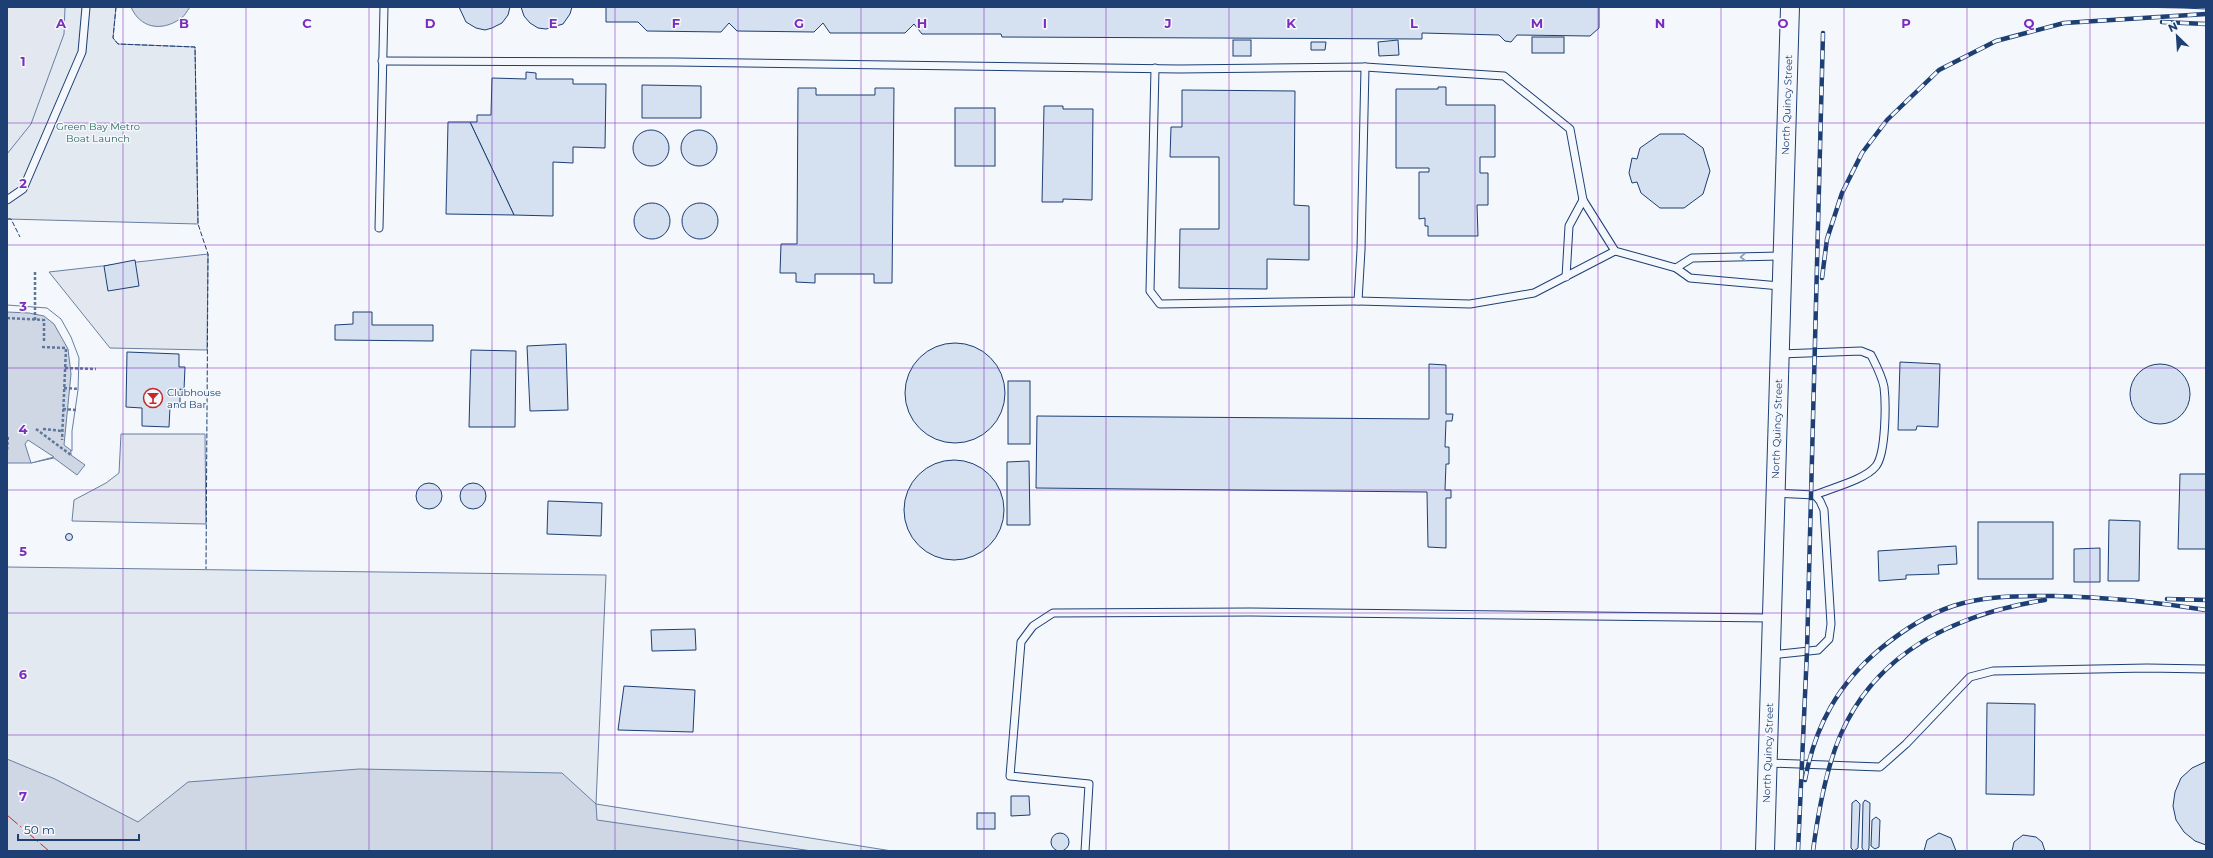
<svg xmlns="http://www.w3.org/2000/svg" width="2213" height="858" viewBox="0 0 2213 858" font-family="Montserrat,sans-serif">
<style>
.green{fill:#e3e9f0;stroke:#687fa3}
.parking{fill:#e3e8f0;stroke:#687fa3}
.water{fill:#cfd7e4;stroke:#687fa3}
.pier{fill:#f4f7fb;stroke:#687fa3}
.building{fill:#d5e0f0;stroke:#1d3f73}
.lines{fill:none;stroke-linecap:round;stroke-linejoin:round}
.service-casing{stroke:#1d3f73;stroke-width:9}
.tertiary-casing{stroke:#1d3f73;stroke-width:20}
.path{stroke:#5e769c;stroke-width:2.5;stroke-dasharray:3 2;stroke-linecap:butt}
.service{stroke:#f4f7fb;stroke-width:7}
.tertiary{stroke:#f4f7fb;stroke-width:18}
.rail-casing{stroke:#1d3f73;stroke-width:4.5}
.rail{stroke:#f4f7fb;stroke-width:3;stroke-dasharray:9;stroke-linecap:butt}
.fence{stroke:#1d3f73;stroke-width:1;stroke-dasharray:5 2;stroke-linecap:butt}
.power{stroke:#c62828;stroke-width:1;stroke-dasharray:14 3 2 3;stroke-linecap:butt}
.oneway{stroke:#889bb7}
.grid{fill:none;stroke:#7b2cbf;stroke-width:1;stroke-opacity:0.55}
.labels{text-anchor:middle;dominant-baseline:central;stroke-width:3;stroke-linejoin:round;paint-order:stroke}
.street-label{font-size:10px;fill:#1d3f73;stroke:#f4f7fb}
.park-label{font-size:10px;fill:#2c6c60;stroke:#f4f7fb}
.poi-label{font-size:10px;fill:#1d3f73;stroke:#f4f7fb;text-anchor:start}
.grid-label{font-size:13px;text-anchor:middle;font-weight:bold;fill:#7b2cbf;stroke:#f4f7fb;stroke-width:3;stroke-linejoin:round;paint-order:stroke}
</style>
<rect width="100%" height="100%" fill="#f4f7fb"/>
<g class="green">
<path d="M7,7H116L113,38L118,44L195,47L198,224L7,219Z"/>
<path d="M7,567L606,575L596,804L892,851H7Z"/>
</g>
<g class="parking">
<path d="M7,7H65L64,34L31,124L7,154Z"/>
<path d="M208,254L207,350L110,348L49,272Z"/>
<path d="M121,434H205L206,524L72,521L74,500L106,483L119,473Z"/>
</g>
<g class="water">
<path d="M131,7H190C187,11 184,17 180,19C161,32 140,28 131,7Z"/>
<path d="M7,307L46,310L77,358L70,431L71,455L85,465L77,475L54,458L31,463H7Z"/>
<path d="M7,759L55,779L138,822L188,782L359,769L562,773L596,804L597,820L812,851H7Z"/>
</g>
<g class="pier">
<path d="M7,305L47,308L61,319L71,337L79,358L78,390L72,431V451L64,445L71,374L68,349L54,324L44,316L29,313L7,312Z"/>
<path d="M28,440L54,457L31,463L25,444Z"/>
</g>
<g class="building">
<path d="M459,7H510L508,15L502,23L492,28L485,30L476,28L466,22Z"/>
<path d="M521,7H572L570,14L563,24L546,29L538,28L530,23L524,16Z"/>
<path d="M606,7H1599V28L1590,36L1517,35L1511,42L1505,41L1499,35L1422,33V39L1002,37L1001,34H922L914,24L905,33H830L823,23L814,32L737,31L729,23L721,32L647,31L638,22H606Z"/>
<path d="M2131,7H2184V8Z"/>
<path d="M2184,7H2206V9L2184,8Z"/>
<rect x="1532" y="37" width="32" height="16"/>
<rect x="1233" y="40" width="18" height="16"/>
<path d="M1398,40L1399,55L1379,56L1378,42Z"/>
<path d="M1311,42H1326L1325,50H1311Z"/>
<path d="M526,72L536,73V79H573V84H606L605,148L573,147V163L553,162V216L514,215L470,122H477V115H491L492,78L526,79Z"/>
<path d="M642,85L701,86V118H642Z"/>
<path d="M1438,87H1446V105H1495V157H1480V173H1488V205H1477L1478,236H1428V226H1425V218L1419,219V172H1429V168H1396V89H1438Z"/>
<path d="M798,88H816V95H875V88H894L892,283H874V274H815V283L796,282V273H780L781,244H797Z"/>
<path d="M1182,90L1295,91L1294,205L1309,206V260L1267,259V289L1179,288L1180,229H1219V157H1170L1171,127H1182Z"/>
<path d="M1044,106H1063V109H1093L1092,200L1063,199V202H1042Z"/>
<rect x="955" y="108" width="40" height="58"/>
<path d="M448,122H470L514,215L446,214Z"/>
<circle cx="699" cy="148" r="18"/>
<circle cx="651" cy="148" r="18"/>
<path d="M1660,134H1684L1703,148L1710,171L1703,194L1684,208H1660L1641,193L1637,182L1632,183L1629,173L1632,158L1637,159L1640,148Z"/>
<circle cx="652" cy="221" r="18"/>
<circle cx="700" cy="221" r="18"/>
<path d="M135,260L139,286L108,291L104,266Z"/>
<path d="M353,312H372V325H433V341L335,340V325L353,324Z"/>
<circle cx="955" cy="393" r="50"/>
<path d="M566,344L568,410L530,411L527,346Z"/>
<path d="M471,350L516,351L515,427H469Z"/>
<path d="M127,352L179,354V367H185L184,390L180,389V407H170L169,427L142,426V408L126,407Z"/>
<path d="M1900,362L1940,364L1938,427L1917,426L1916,430H1898Z"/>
<circle cx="2160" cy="394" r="30"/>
<path d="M1429,364L1446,365V414H1453L1452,421H1446L1445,447H1449V464H1446L1445,490H1451V498H1446V548L1428,547L1427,492L1036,488L1037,416L1429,419Z"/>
<rect x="1008" y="381" width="22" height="63"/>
<circle cx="954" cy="510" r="50"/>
<path d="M1029,461L1030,525H1007V462Z"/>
<path d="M2180,474H2206V549H2178Z"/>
<circle cx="473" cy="496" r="13"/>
<circle cx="429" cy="496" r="13"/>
<path d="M548,501L602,503L601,536L547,534Z"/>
<path d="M2109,520L2140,521L2139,581H2108Z"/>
<rect x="1978" y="522" width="75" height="57"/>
<circle cx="69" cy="537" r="3.5"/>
<path d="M1956,546L1957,564L1938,565L1939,574L1906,575V579L1879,581L1878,551Z"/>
<path d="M2100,548V582H2074V549Z"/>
<path d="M695,629L696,650L652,651L651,630Z"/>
<path d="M624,686L695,690L693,732L618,730Z"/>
<path d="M1987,703L2035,704L2034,795L1986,794Z"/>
<path d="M2205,762H2206V845L2195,841L2184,832L2176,820L2173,806L2175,792L2181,778L2192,768Z"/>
<path d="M1011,796H1029L1030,815L1011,816Z"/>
<path d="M1856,800L1860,804L1858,848L1854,851L1851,848L1852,803Z"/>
<path d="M1865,800L1870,803L1869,848L1868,851H1864L1862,848L1863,803Z"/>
<rect x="977" y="813" width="18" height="16"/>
<path d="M1876,817L1880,820L1879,847L1875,849L1871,846L1872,820Z"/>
<circle cx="1060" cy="842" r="9"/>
<path d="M1939,833L1951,838L1956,851H1924L1927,840Z"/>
<path d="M2023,835L2036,837L2042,842L2045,851H2012L2014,842Z"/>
</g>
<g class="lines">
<defs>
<g id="service">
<path d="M382,61L675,62L1179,69L1365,67L1504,76L1570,129L1583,200L1615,251L1676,268"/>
<path d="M1155,68L1150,291L1160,304L1358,301L1361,250L1365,67"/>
<path d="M7,200L23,189L82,52L86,7"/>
<path d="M379,228L384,7"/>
<path d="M1566,277L1569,226L1583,200"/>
<path d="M1781,286L1690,278L1676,268L1692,258L1782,256"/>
<path d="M1358,301L1470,304L1534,293L1615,251"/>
<path d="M1780,354L1861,351L1871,355C1876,365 1882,376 1884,387C1886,403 1886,453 1876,466C1865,480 1831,488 1815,495"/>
<path d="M1771,655L1818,650L1829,639L1831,624L1824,510L1820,501L1815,495L1775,493"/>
<path d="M1768,763L1880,767L1906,744L1970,677L1993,671L2147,668L2206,669"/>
<path d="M1085,851L1089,784L1010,776L1021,642L1033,626L1053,613L1251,612L1772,618"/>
</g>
<path id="tertiary" d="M1765,851L1790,7"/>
</defs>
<use href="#service" class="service-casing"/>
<use href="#tertiary" class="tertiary-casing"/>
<g class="path">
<path d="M7,318L44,320V343"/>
<path d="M35,320V272"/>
<path d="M42,347L66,348L62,440"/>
<path d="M65,368L96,369"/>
<path d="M64,388L79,389"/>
<path d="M63,409L76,410"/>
<path d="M36,429L71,455"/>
<path d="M43,429L62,431"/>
<path d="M7,450L8,435"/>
</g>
<use href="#service" class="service"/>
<use href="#tertiary" class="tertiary"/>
<defs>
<g id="rail">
<path d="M2162,22L2206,24"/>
<path d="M1822,278L1827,239L1842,193L1862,153L1887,120L1939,70L1996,41L2064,23L2206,14"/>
<path d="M2167,599L2206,600"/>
<path d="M1805,780C1815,726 1838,684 1880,649C1902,631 1926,615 1953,606C1986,595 2021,596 2055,596C2106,597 2156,602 2206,610"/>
<path d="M1798,851L1807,651L1823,33"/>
<path d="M1813,851C1818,813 1825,772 1840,736C1877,650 1957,614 2045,600"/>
</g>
</defs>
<use href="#rail" class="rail-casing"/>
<use href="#rail" class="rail"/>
<g class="fence">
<path d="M116,7L113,38L118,44L195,47L198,224L208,254L206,569"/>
<path d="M7,219H11L20,237"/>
</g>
<path class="power" d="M7,815L49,851"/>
</g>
<defs><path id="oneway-chevron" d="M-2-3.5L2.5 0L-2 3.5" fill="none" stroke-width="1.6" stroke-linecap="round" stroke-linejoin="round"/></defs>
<use class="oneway" href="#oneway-chevron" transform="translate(1743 257) rotate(179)"/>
<path class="grid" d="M123,7V851M246,7V851M369,7V851M492,7V851M615,7V851M738,7V851M861,7V851M984,7V851M1106,7V851M1229,7V851M1352,7V851M1475,7V851M1598,7V851M1721,7V851M1844,7V851M1967,7V851M2090,7V851M7,123H2206M7,245H2206M7,368H2206M7,490H2206M7,613H2206M7,735H2206"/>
<defs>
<symbol id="bar-ring" viewBox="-11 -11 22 22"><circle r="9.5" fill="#f4f7fb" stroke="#c62828" stroke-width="1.5"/><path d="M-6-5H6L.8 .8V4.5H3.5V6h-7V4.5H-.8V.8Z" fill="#c62828"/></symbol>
</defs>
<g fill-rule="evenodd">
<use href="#bar-ring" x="142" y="387" width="22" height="22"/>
</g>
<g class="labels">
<g class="street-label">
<text transform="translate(1787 105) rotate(-88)">North Quincy Street</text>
<text transform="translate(1777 429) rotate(-88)">North Quincy Street</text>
<text transform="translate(1768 753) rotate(-88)">North Quincy Street</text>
</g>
<g class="park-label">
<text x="98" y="126">Green Bay Metro<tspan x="98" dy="12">Boat Launch</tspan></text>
</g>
<g class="poi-label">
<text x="167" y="392">Clubhouse<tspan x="167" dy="12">and Bar</tspan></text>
</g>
</g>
<g class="grid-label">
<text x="61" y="28">A</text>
<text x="184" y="28">B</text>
<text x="307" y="28">C</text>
<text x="430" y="28">D</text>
<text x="553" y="28">E</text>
<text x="676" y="28">F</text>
<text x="799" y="28">G</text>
<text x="922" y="28">H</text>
<text x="1045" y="28">I</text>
<text x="1168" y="28">J</text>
<text x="1291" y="28">K</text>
<text x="1414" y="28">L</text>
<text x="1537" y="28">M</text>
<text x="1660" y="28">N</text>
<text x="1783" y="28">O</text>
<text x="1906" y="28">P</text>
<text x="2029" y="28">Q</text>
<text x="23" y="66">1</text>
<text x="23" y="188">2</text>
<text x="23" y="311">3</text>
<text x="23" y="434">4</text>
<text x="23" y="556">5</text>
<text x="23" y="679">6</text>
<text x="23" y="801">7</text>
</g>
<rect width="2213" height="858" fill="none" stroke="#1d3f73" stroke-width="16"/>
<g transform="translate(2177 36) rotate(335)" stroke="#f4f7fb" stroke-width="3" paint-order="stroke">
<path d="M0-3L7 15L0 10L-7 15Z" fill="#1d3f73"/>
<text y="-6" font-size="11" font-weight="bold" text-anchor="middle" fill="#1d3f73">N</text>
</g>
<path d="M18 834v6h121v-6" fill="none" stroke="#1d3f73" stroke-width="2"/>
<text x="24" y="834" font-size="12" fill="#1d3f73" stroke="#f4f7fb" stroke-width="3" paint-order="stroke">50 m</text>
</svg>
